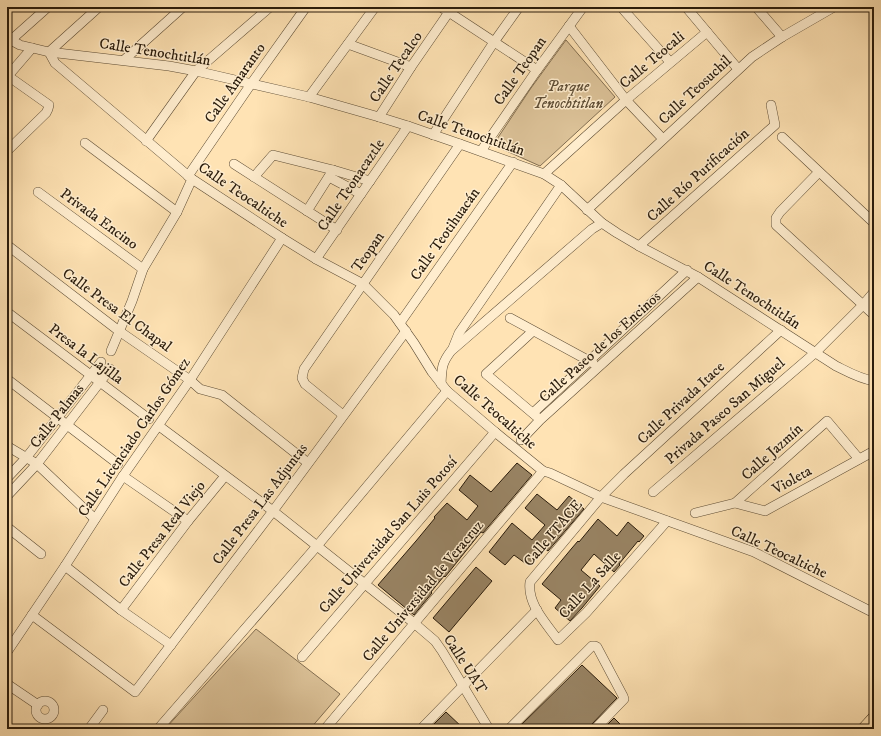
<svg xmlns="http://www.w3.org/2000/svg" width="881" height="736" viewBox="0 0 881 736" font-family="'IM FELL DW Pica',serif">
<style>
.green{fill:#dbc197;stroke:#826e51}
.building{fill:#988363;stroke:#291b0b}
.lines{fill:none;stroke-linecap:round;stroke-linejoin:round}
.minor-casing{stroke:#5e4d35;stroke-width:10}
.major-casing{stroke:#291b0b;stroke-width:12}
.minor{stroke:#ffedce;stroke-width:9}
.major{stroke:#ffe3b4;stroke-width:11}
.labels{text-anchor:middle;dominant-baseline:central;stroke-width:3;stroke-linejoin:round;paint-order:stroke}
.street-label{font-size:15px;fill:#291b0b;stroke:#ffedce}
.park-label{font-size:15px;font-style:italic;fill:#5e4d35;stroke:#ffedce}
</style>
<rect width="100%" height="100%" fill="#ffe3b4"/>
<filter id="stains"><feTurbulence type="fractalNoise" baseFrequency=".005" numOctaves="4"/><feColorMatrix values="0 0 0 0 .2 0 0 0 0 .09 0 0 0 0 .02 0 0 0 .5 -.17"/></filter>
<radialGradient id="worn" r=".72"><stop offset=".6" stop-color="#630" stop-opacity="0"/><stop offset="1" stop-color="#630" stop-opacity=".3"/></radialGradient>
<g class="green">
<path d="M566,40L615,97L540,166L493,145L531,88Z"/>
<path d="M256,629L340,694L310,729H165Z"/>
</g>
<g class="building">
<path d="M517,463L532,475L483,533L481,532L445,577L444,576L431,592L432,593L414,615L378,585L416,541L435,518L434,517L447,503L467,520L478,506L459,490L470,475L491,492Z"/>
<path d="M537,494L557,510L569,496L584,509L548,551L544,548L531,564L527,560L525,563L514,555L505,565L489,552L512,523L532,540L545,525L525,508Z"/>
<path d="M598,519L617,536L628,522L644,536L639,542L638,541L619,564L620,565L614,572L594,554L581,570L600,586L582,608L570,621L555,608L561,600L542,584L572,548L578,541L579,542Z"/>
<path d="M476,567L492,581L449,632L433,618Z"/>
<path d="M582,665L617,698L591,725L589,729H517Z"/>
<path d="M446,712L464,729H429Z"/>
<path d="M614,718L625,729H603Z"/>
</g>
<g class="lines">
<defs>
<g id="minor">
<path d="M441,7L537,70"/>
<path d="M621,7L670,62"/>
<path d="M686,7L738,69"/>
<path d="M756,7L782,37"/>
<path d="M569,26L626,100L663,139"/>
<path d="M7,38L20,45L49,52L169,66L196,71L309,97L379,117L408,126L460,144L544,174L561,185L602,223L617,233L639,246L698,277L836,366C848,372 860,379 874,381"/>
<path d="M11,40L48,7"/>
<path d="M348,44L411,67"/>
<path d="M49,52L55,63L192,179L282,238L316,259L363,284L394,315L414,343L432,372L447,391L495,432L543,471L550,473L601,497L754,552L874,613"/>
<path d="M49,52L99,7"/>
<path d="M124,60L183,7"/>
<path d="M7,77L32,48"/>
<path d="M309,97L375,7"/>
<path d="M379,117L411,67L449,12"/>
<path d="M433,135L494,42L519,7"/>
<path d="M782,137L874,223"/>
<path d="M146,141L196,71L270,7"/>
<path d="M85,143L177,212"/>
<path d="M7,151L46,113L48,109L49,105L8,76"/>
<path d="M481,151L537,70L583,7"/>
<path d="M234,164L337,230"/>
<path d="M819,172L780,212L776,218V225L874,315"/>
<path d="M544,174L626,100L707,32"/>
<path d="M188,176L251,84L306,7"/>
<path d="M254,177L273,155L333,170L370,181"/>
<path d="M329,177L361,194"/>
<path d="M38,192L143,269"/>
<path d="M587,210L752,57L782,37L834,7"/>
<path d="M307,211L333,170"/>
<path d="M7,245L119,331L190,380L200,389L222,395L308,463"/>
<path d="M639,246L775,125L771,105"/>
<path d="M316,259L408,126"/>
<path d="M7,312L149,419"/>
<path d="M510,318L593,363"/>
<path d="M400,323L513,162"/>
<path d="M533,331L486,374L536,416"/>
<path d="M453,348L459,333L561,185"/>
<path d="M111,351L132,301L143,269L177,212L192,179"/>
<path d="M7,379L118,464"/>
<path d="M441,384C442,369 441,364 451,351L592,229L602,223"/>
<path d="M533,413L687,270"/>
<path d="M343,415L305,384L302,378L304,369L460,144"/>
<path d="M159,426L273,511L414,623L435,641L442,651L489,729"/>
<path d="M521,440L540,420L698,277"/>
<path d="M7,446L37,464L95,519"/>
<path d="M123,476L188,521"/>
<path d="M7,478L26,458L101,362"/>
<path d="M653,492L816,352L863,305L874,292"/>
<path d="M7,496L37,464L110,369"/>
<path d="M735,503L765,511L874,451"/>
<path d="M695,513L735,503L827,421L859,459"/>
<path d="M667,521L586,613L558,640C546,623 527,604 530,582L601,497L624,474L781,330"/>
<path d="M7,527L41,554"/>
<path d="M65,566L121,610L171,645"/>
<path d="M121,610L188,521L225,476"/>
<path d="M32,615L135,692L273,511L406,331"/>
<path d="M7,652L65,566L123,476L190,380L282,238"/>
<path d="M302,657L495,432"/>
<path d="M7,684L38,705"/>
<circle cx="45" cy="710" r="9"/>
<path d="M89,729L103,710"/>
<path d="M158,729L317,546L447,391"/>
<path d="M325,729L543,471"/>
<path d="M421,729L537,610"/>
<path d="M509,729L592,646H595L597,647L623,696L624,699L595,729"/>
</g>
<path id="major" d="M863,729L874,717"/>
</defs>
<use href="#minor" class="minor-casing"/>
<use href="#major" class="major-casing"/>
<use href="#minor" class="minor"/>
<use href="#major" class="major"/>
</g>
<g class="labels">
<g class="street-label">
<text transform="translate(155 52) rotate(9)">Calle Tenochtitlán</text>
<text transform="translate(652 60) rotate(-40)">Calle Teocali</text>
<text transform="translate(396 67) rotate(-56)">Calle Tecalco</text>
<text transform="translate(520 71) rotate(-55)">Calle Teopan</text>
<text transform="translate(235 83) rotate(-55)">Calle Amaranto</text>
<text transform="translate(695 90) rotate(-43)">Calle Teosuchil</text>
<text transform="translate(471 133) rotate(19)">Calle Tenochtitlán</text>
<text transform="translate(698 175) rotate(-42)">Calle Río Purificación</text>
<text transform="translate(351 185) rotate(-56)">Calle Teonacaztle</text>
<text transform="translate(243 195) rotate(34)">Calle Teocaltiche</text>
<text transform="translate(99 219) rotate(36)">Privada Encino</text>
<text transform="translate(445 234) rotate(-55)">Calle Teotihuacán</text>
<text transform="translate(368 252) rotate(-55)">Teopan</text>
<text transform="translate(752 295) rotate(33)">Calle Tenochtitlán</text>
<text transform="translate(117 310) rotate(36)">Calle Presa El Chapal</text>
<text transform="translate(600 347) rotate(-42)">Calle Paseo de los Encinos</text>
<text transform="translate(86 354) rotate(37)">Presa la Lajilla</text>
<text transform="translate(681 403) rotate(-43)">Calle Privada Itace</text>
<text transform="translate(725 411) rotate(-41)">Privada Paseo San Miguel</text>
<text transform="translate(495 412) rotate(41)">Calle Teocaltiche</text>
<text transform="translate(57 416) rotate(-52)">Calle Palmas</text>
<text transform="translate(134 437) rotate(-56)">Calle Licenciado Carlos Gómez</text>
<text transform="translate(772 452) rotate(-42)">Calle Jazmín</text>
<text transform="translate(792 480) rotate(-29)">Violeta</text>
<text transform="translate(260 504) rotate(-53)">Calle Presa Las Adjuntas</text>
<text transform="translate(553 533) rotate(-50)">Calle ITACE</text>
<text transform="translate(162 534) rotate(-52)">Calle Presa Real Viejo</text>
<text transform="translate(388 535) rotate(-49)">Calle Universidad San Luis Potosí</text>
<text transform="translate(779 552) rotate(25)">Calle Teocaltiche</text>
<text transform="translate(590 585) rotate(-48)">Calle La Salle</text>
<text transform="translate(423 591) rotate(-50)">Calle Universidad de Veracruz</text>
<text transform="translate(465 664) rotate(57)">Calle UAT</text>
</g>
<g class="park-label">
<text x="568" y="86">Parque<tspan x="568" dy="17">Tenochtitlan</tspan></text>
</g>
</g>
<rect width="881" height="736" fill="none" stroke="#ffe3b4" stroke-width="24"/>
<rect x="8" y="8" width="865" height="720" fill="none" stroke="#291b0b" stroke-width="2"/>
<rect x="12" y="12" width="857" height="712" fill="none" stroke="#291b0b"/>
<rect width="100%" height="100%" filter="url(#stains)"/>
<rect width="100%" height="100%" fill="url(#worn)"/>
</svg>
